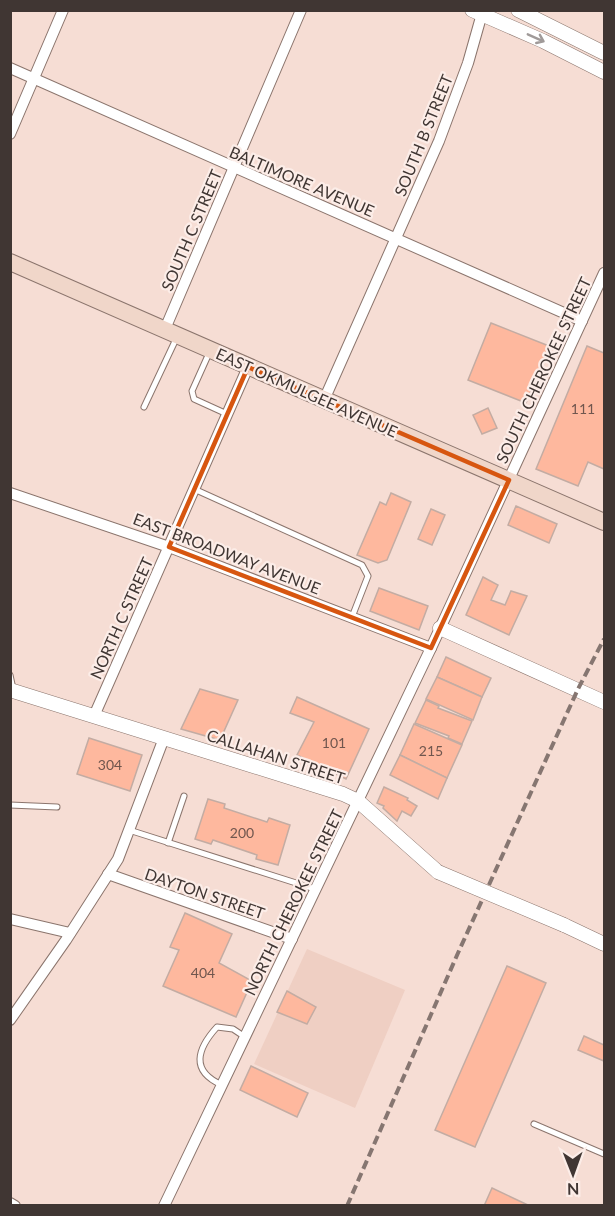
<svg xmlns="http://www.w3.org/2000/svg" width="615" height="1216" viewBox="0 0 615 1216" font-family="Lato,sans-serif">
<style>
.built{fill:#efcfc3}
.building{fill:#feb89e;stroke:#c3aca3;stroke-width:1.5}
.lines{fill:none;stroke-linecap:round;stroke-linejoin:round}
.service-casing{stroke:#8b756d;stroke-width:7}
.minor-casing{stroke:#8b756d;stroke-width:12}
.tertiary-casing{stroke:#8b756d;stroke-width:15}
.secondary-casing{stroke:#8b756d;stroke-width:18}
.service{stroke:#fff;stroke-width:5}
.minor{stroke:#fff;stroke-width:10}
.tertiary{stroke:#fff;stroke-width:14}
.secondary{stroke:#f0d6c9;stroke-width:16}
.rail{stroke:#867671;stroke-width:4;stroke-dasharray:9 4.5;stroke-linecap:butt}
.tertiary-bridge-casing{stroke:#8b756d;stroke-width:15;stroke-linecap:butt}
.tertiary-bridge{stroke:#fff;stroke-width:14}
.oneway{stroke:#a09a99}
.marked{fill:none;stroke:#d75610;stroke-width:4.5;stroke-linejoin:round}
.labels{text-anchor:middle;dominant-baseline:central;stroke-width:4.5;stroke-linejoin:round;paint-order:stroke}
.number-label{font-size:14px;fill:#70564e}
.street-label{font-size:16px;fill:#403633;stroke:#fcede8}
</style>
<rect width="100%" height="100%" fill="#f6ddd4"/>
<path class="built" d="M307,949L405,990L355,1108L254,1064Z"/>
<g class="building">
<path d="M491,323L549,346L526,403L468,380Z"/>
<path d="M587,346L604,353V469L588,462L578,486L536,469Z"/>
<path d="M488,408L497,428L482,434L473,415Z"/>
<path d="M391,493L411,502L387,560L378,563L357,555L380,502L386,505Z"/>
<path d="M516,506L557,524L549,543L508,525Z"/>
<path d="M431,509L445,515L432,545L418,539Z"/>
<path d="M483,577L498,585L491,600L505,605L511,591L527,596L509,635L466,615Z"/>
<path d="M379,588L428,606L419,630L370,611Z"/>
<path d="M446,657L491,678L482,697L437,677Z"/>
<path d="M437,677L482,697L473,720L426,699Z"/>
<path d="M200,689L238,700L220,740L181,729Z"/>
<path d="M297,697L369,729L346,779L297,755L314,722L290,713Z"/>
<path d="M426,700L439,706L438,708L472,721L462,744L448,738L449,736L415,723Z"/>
<path d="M414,724L462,745L447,778L400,755Z"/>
<path d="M89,738L142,755L130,791L77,774Z"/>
<path d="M400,755L447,778L438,799L390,775Z"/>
<path d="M384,787L408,798L407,800L417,806L411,816L402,811L397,821L383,808L384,806L377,803Z"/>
<path d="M208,799L225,804L224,808L267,822L269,818L290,825L278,865L256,859L257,855L213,840L211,844L195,839Z"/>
<path d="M185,913L232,934L219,963L252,981L236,1017L163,986L179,950L170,947Z"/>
<path d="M507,966L546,983L475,1147L435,1130Z"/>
<path d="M287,991L316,1007L307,1024L277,1012Z"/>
<path d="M584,1036L604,1045V1061L578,1050Z"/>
<path d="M251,1066L308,1093L297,1117L240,1090Z"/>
<path d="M492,1188L530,1206H484Z"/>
</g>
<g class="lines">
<defs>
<g id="service">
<path d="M210,351L192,391L194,399L227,414"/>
<path d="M144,407L176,339"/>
<path d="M194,489L362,565L368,576L352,617"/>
<path d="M10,675L13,689"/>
<path d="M10,805L57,807"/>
<path d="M129,830L315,889"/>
<path d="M168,843L184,796"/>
<path d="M222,1085C190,1071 197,1049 217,1027L233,1029L245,1037"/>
<path d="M534,1124L604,1154"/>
</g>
<g id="minor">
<path d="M10,68L582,321"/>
<path d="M10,134L63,10"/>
<path d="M165,329L301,10"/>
<path d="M324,400L439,141L468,63L483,10"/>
<path d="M10,493L169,547L431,648"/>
<path d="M94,716L248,367"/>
<path d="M108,874L292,939"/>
<path d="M10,919L70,933"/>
<path d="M10,1020L66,940L118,859L164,738"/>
<path d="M10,1203L15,1206"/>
<path d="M164,1206L431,648L604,273"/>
</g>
<g id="tertiary">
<path d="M472,10L543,41L604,72"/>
<path d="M518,10L604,53"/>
<path d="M440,628L604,702"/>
<path d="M10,690L343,794L358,801L438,872"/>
<path d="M564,925L604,944"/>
</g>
<path id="secondary" d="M10,262L604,522"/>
</defs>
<use href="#service" class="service-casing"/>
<use href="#minor" class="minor-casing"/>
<use href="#tertiary" class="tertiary-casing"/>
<use href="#secondary" class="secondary-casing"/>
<use href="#service" class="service"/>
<use href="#minor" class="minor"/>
<use href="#tertiary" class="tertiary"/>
<use href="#secondary" class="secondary"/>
<path class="rail" d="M347,1206L458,953L578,689L604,639"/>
<defs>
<path id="tertiary-bridge" d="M438,872L564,925"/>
</defs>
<use href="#tertiary-bridge" class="tertiary-bridge-casing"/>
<use href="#tertiary-bridge" class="tertiary-bridge"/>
</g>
<defs><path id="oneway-shaft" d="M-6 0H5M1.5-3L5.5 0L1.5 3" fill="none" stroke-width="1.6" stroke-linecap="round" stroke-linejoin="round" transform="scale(1.5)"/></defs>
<use class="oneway" href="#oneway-shaft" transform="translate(536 38) rotate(24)"/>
<path class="marked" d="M248,367L509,480L431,648L169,547Z"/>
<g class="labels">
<g class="number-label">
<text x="583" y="408">111</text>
<text x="334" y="742">101</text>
<text x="431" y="750">215</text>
<text x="110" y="764">304</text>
<text x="242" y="832">200</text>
<text x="203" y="972">404</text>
</g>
<g class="street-label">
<text transform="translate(423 135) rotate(-68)">SOUTH B STREET</text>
<text transform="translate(302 181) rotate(23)">BALTIMORE AVENUE</text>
<text transform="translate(191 230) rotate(-67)">SOUTH C STREET</text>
<text transform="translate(543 370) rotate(-65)">SOUTH CHEROKEE STREET</text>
<text transform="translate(307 392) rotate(24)">EAST OKMULGEE AVENUE</text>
<text transform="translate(227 553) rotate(21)">EAST BROADWAY AVENUE</text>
<text transform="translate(121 618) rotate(-66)">NORTH C STREET</text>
<text transform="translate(276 756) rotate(18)">CALLAHAN STREET</text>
<text transform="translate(205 893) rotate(19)">DAYTON STREET</text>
<text transform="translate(293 902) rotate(-64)">NORTH CHEROKEE STREET</text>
</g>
</g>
<rect width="615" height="1216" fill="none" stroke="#403633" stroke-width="24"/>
<g transform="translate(573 1174) rotate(179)" stroke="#fcede8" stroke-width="4.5" paint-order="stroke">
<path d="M0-4.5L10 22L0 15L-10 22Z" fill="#403633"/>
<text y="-9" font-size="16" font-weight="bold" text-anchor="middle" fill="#403633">N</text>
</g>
</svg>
